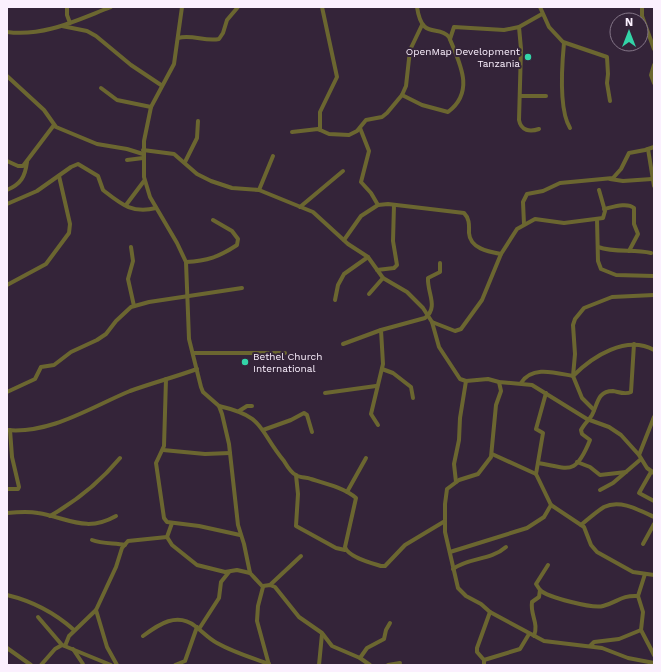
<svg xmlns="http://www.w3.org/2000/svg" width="661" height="672" viewBox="0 0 661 672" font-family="'Work Sans',sans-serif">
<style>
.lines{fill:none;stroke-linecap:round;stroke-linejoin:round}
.minor{stroke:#6b6630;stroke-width:4}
.poi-dot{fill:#33d4a8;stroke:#342439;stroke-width:1.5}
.labels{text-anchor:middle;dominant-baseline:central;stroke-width:4;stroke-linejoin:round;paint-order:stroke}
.poi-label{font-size:10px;fill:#fbf0fe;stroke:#342439;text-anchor:end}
</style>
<rect width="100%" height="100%" fill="#342439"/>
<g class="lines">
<g class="minor">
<path d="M67,7V15L70,23"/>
<path d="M182,7L174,64L151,107L144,141V177L150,197L177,243L186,262L189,339L201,387L203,392L219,406L222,414L229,444L238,525L244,544L250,573L263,587L258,606L257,621L269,665"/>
<path d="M540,7L549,27L563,42L607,57L608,74L607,83L610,101"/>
<path d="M642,7V16L654,49"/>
<path d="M62,26L87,31L96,36L131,65L161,85"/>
<path d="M519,27L521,49L519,120C521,131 530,132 539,129"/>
<path d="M7,32C44,37 77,20 111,7"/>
<path d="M178,38C192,34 205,42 219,39L223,33L227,20L238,7"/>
<path d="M450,39L454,27L504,30L519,27L542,14"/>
<path d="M564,43C562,64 559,110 570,128"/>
<path d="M654,65L651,75L654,83"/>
<path d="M7,76L44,110L56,127L97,144L127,149L143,154"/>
<path d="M101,88L117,100L151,107"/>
<path d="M402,95L422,105L448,112C476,91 459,62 449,37C438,24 422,41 417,7"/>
<path d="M520,96H546"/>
<path d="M360,128L369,151L361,182L371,193L378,205"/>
<path d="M320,130V112L337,77L322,7"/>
<path d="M292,132L318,129L329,134L349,135L357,131L366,120L382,117L387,113L402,95L406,86L410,50L422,25"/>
<path d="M648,149L654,186"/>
<path d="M143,150L174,154L197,174L211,181L232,188L259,190L313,212L348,244L368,257L383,278L407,292L423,308L432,322L439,347L460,379L466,381L488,379L499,382L532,385L587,419L609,427L621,435L639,455L647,468L654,473"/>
<path d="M127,160L143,158"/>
<path d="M7,161L18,166H23L54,125"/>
<path d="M185,162L197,138L198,121"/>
<path d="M610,179L623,181L652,179"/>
<path d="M7,190C21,184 25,177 27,162"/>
<path d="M259,190L273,156"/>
<path d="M7,204L37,191L71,167L78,164L98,176L103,190C121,204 132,214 156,208"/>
<path d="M126,205L144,181"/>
<path d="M300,207L343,171"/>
<path d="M604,209C613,207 627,202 634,208V224L638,234L629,251"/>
<path d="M597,219L598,261L601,269L616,275L654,276"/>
<path d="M524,224L523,202L527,194L543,191L560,183L613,178L621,169L629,153L645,150L654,147"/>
<path d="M344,240L361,216L378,205L388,204L464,213C470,219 469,226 469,233C470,249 490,252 501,254"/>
<path d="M131,247L133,261L128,279L134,306"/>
<path d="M598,247C615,253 633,249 651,253"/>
<path d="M186,262C207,261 219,257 237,245L238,239L232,231L213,220"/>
<path d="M377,270L394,268L397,265L393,241L394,205"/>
<path d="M7,285L46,264L69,233L70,224L59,176"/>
<path d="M369,294L383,278"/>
<path d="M335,300L338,285L344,274L368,257"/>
<path d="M432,322L455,331L461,329L482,300L501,254L517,229L535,219L564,223L603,218L605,211L599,190"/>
<path d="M343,344L381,330"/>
<path d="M193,353H285"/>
<path d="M382,369L393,373L411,387L413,398"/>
<path d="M166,379L164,446L156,463L164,518L167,522L199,526L240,535"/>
<path d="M499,382L501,391L496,405L491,457L478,474L459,480L447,489L445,504V532L458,588L466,596L481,604L490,612L544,641L602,648L628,658L654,663"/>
<path d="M521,383C532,365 556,373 573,376C593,356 626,335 654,350"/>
<path d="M7,392L35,379L41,367L54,365L71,352L97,340L106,334L116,321L131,307L149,302L242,288"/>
<path d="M325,393L376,386"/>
<path d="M546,393L536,429L543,433L536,474L551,505L584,527L591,545L597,552L633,572L654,575"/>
<path d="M219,406C266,417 257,428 284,461C287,466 291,473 296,475C300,478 306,477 311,479C324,483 345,488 356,498L345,547C348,557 371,563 381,566H385L405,545L445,521"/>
<path d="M594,410L582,398L573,376L575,354L573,325L575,319L584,308L612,297L654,295"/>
<path d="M239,411L247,406H252"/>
<path d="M378,425L371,414L383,364L381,330L425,318C439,307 427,293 428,278L440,272V263"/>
<path d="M7,430C51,434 91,407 130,391C152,383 175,377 197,369"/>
<path d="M263,430L291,420L304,413L307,415L312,432"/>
<path d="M163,450L205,454L230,453"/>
<path d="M492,454L536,474"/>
<path d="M639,455L654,417"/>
<path d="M577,462L590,467L600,475L626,472"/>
<path d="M538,463C569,468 575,477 590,440L582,434L581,430C584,424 589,420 592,415C598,404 597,391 613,391C619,392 625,395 631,392L634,344"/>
<path d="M651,472L639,493L654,501"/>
<path d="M296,475L298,494L296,526L336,548L345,550"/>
<path d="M456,482L454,464L459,440L460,418L466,381"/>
<path d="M7,489H18L19,487L12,457L10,430"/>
<path d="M600,490L613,483L641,459"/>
<path d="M347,492L366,458"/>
<path d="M7,513C17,512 28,511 38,513C68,518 86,533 116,516"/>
<path d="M50,516C78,500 100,482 120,458"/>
<path d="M581,525C588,519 596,512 604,507C620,499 639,510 654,517"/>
<path d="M167,537L172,545L197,565L225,572L237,570L250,573"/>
<path d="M92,540C102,544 114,543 125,545"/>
<path d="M643,544L654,524"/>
<path d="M450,552L527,528L544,517L551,505"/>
<path d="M453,569C469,557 490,561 506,547"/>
<path d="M645,574L638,596L643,612L641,630L654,655"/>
<path d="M270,585L301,556"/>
<path d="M263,586L270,585L275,587L299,617L322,633L332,646L360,658L370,665"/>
<path d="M540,590C547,597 593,609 603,606C618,602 621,595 638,596"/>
<path d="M7,595C32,601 55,613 74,630"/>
<path d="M96,610L107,647L117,665"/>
<path d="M38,617L62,645"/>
<path d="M199,629L219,598L221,582L229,572"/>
<path d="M143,636C159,624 177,612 195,626C203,632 209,639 217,643C233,652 252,658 269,664"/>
<path d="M534,636C539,623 530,615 532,602L539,597L540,590L536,584L548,565"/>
<path d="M65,646L69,636L96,610L116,567L122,548L128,541L167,537L172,523"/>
<path d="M590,646L594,642L619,639L641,630"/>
<path d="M7,648L31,665"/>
<path d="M73,649L83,664"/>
<path d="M360,658L367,648L384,639L386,630L390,623"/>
<path d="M484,660L520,649L529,634"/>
<path d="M41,665L55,649L62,645L111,665"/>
<path d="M175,665L185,661L197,627"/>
<path d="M319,665L322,634"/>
<path d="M388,665L400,663"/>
<path d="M484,665V660L477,652V648L490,612"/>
</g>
</g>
<g class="poi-dot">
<circle cx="528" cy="57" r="4"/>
<circle cx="245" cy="362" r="4"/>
</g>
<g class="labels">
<g class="poi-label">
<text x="520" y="51">OpenMap Development<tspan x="520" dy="12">Tanzania</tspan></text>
<text x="253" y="356" text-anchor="start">Bethel Church<tspan x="253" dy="12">International</tspan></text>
</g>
</g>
<rect width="661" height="672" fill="none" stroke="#fbf0fe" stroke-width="16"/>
<g transform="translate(629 32)"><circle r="19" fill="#342439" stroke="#847688"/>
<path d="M0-3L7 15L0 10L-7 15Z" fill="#33d4a8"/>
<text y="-6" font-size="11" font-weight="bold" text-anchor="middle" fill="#fbf0fe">N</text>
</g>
</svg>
